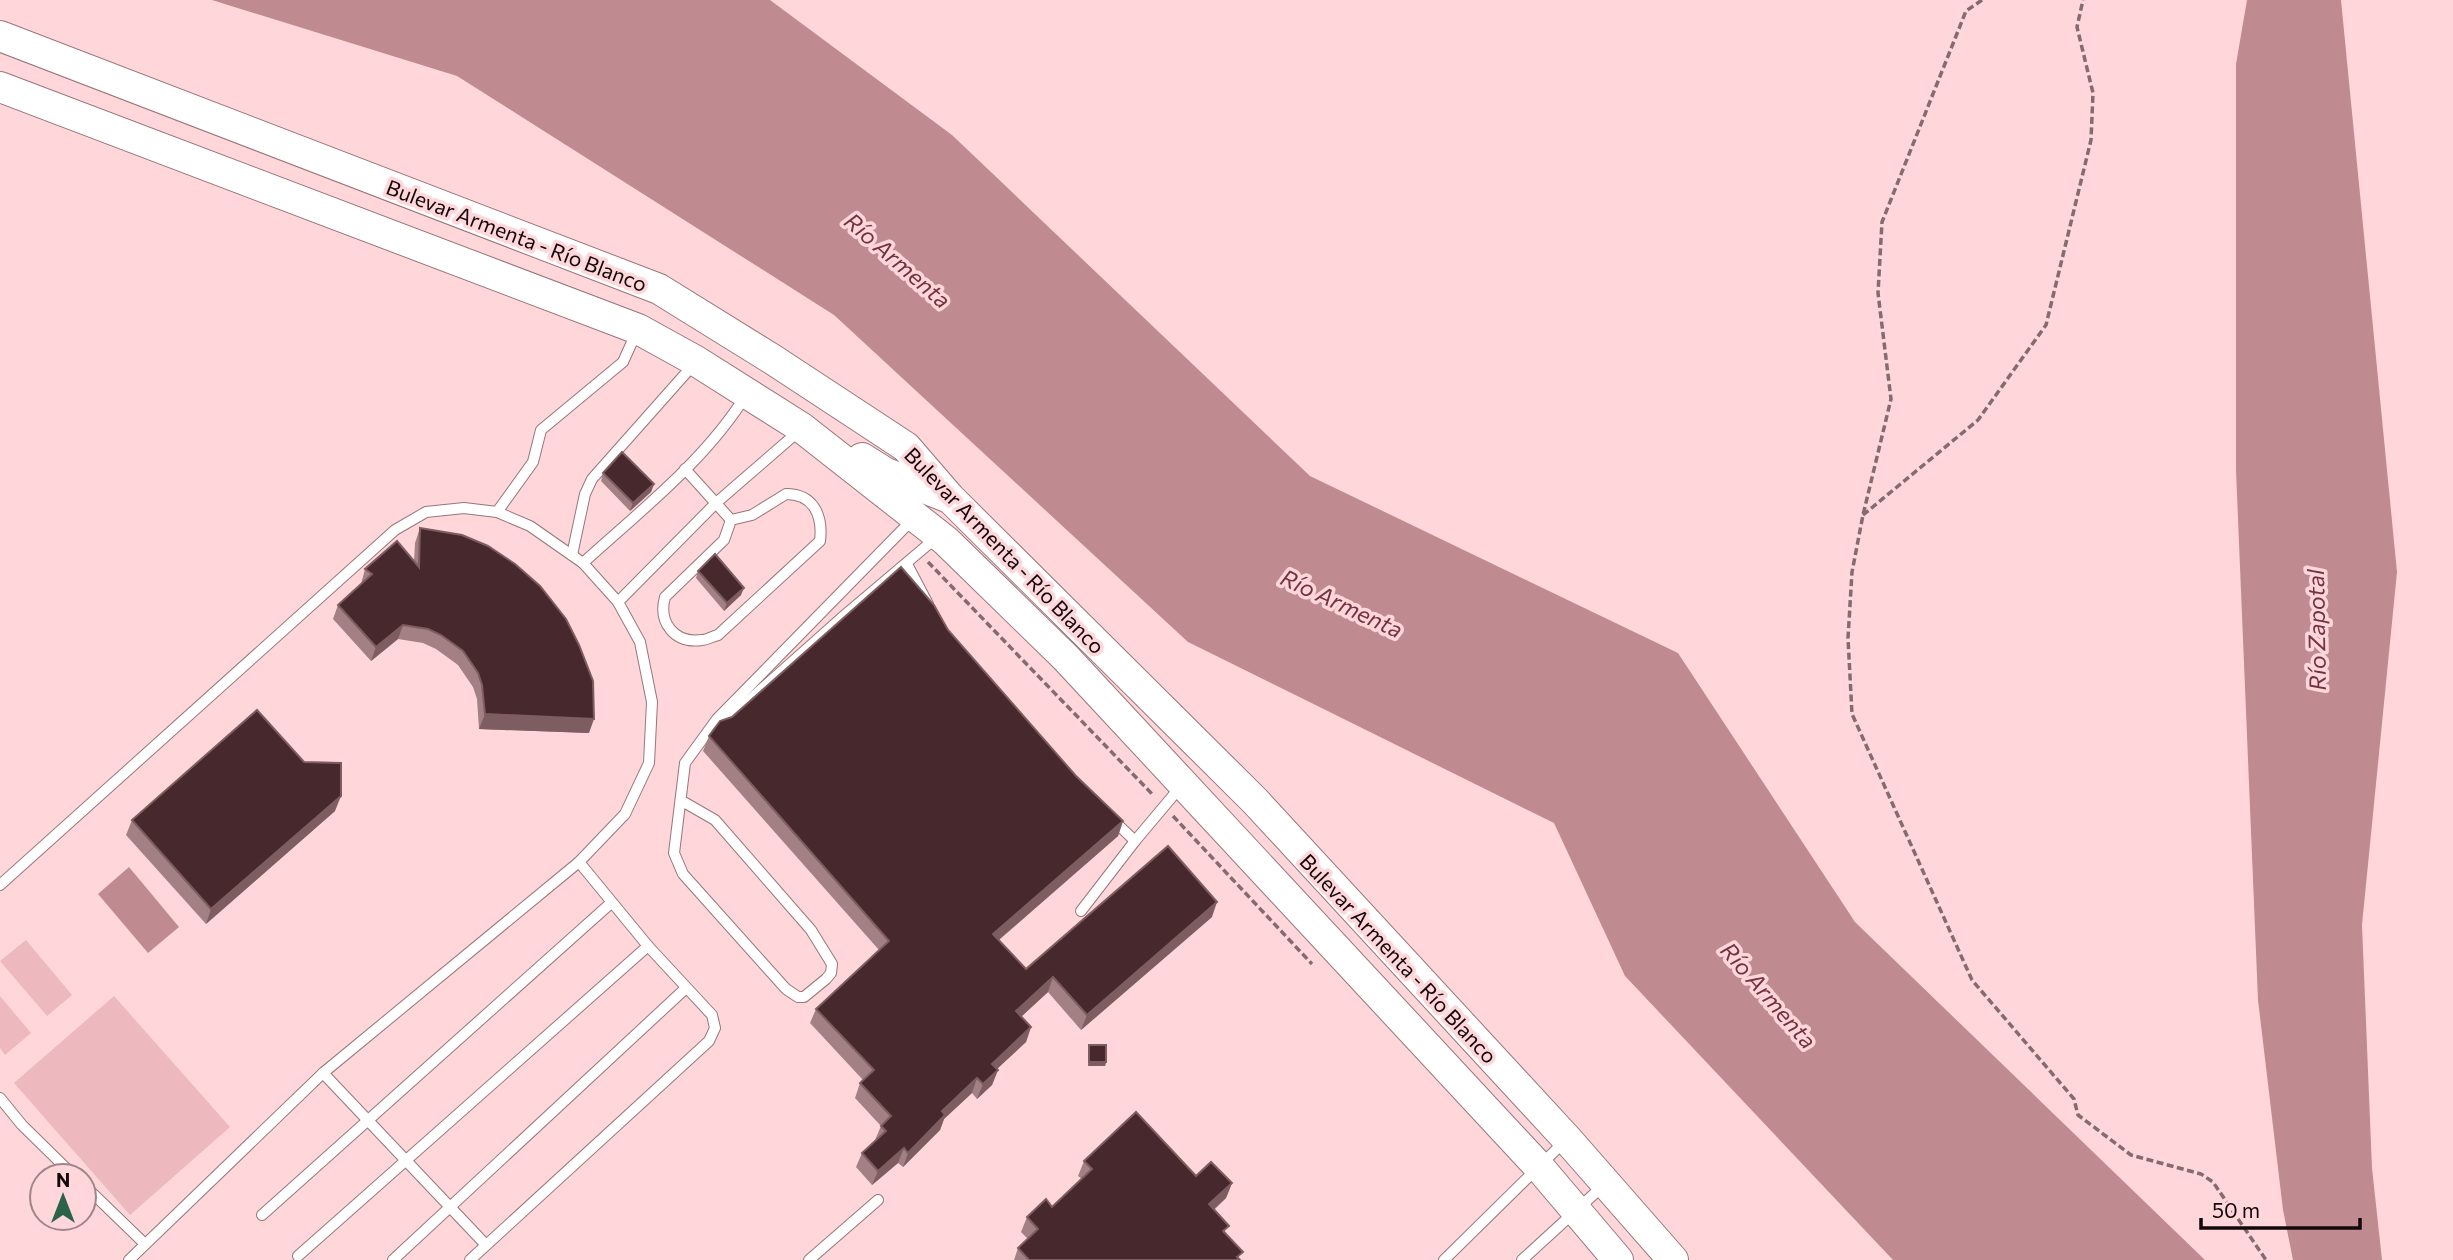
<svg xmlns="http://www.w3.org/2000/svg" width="2453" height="1260" viewBox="0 0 2453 1260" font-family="Commissioner,sans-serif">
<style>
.green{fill:#edb8be}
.water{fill:#bf8b91}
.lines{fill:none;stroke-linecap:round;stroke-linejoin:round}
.service-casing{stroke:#997579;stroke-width:12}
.secondary-casing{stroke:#997579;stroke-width:32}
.path{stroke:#846b6e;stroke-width:3.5;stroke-dasharray:7 3.5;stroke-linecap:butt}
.service{stroke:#fff;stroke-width:10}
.secondary{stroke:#fff;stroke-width:30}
.wall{fill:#a38084}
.shaded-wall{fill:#7e5d61}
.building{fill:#47292d;stroke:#7e5d61;stroke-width:2}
.labels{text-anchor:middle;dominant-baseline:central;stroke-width:7;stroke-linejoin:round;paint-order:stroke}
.street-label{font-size:21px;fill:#130709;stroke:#ffd7db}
.water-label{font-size:23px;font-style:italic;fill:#75323e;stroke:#ffd7db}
</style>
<rect width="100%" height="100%" fill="#ffd7db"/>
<g class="green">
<path d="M26,940L72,995L47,1016L0,961Z"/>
<path d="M0,996L31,1033L5,1055L0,1048Z"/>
<path d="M114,996L230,1127L130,1215L14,1083Z"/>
</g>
<g class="water">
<path d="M212,0H770L952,135L1310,476L1678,653L1855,922L2205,1260H1893L1625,976L1554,823L1188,642L834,315L457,76Z"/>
<path d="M2247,0H2341L2397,572L2362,925L2372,1168L2382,1260H2293L2283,1210L2258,1000L2236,471V64Z"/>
<path d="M129,867L179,927L148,953L98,894Z"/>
</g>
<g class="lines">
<defs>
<g id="service">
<path d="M685,469L731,520"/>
<path d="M786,494C814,494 823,516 820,541L718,635C713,636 707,640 702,640C674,644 658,622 665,597L724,540L731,520L752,515Z"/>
<path d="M497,512L533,462L541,430L623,362L637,331"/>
<path d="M572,555L585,494L592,479L694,364"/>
<path d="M583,563C640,511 705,461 746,395"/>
<path d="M907,564L928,604"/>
<path d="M618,602L716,503L799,431"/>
<path d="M720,726L846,614L937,537"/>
<path d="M682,801L715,820L811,930L832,964L831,973L826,979L804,997H798L786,989L683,874L674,853L685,763L717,719L914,518"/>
<path d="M1111,818L1135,841L1182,785"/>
<path d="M0,885L395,530L426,512L464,508L497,512L530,526L583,563L618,602L640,642L652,702L649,763L625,814L579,862L323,1073L129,1260"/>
<path d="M1081,911L1135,841"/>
<path d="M323,1073L486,1245"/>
<path d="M0,1098L22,1125L74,1176"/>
<path d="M84,1185L145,1244"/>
<path d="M262,1215L611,903"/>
<path d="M298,1256L648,946"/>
<path d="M393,1260L686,988"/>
<path d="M470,1260L709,1041L715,1028L712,1015L648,946L579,862"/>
<path d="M809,1260L878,1200"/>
<path d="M1444,1260L1565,1141"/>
<path d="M1522,1260L1605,1184"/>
</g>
<g id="secondary">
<path d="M0,36L659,289L772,359L906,447L950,498L1255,801L1567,1139L1673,1260"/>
<path d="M0,87L638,329L696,361L802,428L946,541L1066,658L1540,1168L1618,1260"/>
<path d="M862,458L886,473L947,497"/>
</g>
</defs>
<use href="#service" class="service-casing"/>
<use href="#secondary" class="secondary-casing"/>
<g class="path">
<path d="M1982,0L1966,11L1882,222L1878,293L1891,399L1863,515L1852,572L1848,638L1852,714L1972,980L2074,1099L2078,1115L2131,1155L2201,1174L2213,1182L2266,1260"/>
<path d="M1863,515L1978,420L2046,325L2091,140L2093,93L2077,27L2083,0"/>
<path d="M928,562L1154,796"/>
<path d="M1173,816L1312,964"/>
</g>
<use href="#service" class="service"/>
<use href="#secondary" class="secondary"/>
</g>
<g class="wall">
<path d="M603,473L654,484L651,492L630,511L601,481Z"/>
<path d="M420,528L589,733L479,729L477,699L473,687L458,665L436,649L423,643L398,639L371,661L333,619L338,605L361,584L365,569L414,562L415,543Z"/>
<path d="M698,571L741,595L724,611L696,578Z"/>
<path d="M948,630L1076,776L1123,821L1118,836L999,940L1026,969L1212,917L1081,1030L1048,992L1021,1017L1031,1027L1026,1042L997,1069L998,1070L992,1085L977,1099L972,1093L944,1119L940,1130L903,1167L898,1163L872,1185L856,1167L862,1153L875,1140L881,1126L855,1098L860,1083L863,1080L810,1023L816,1009L879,950L703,751L709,736L732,717Z"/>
<path d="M335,811L206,924L126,835L132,820Z"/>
<path d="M1089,1045L1106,1062L1105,1066H1088V1049Z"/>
<path d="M1084,1161L1196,1176L1232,1183L1226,1198L1214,1210L1240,1260H1014L1018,1248L1028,1239L1021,1232L1027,1217L1052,1207L1082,1179L1078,1176Z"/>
</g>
<g class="shaded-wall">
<path d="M654,484L651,492L630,511L633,503Z"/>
<path d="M744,588L741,595L724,611L727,603Z"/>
<path d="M403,625L398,639L371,661L376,647Z"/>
<path d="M485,714L594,719L589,733L479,729Z"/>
<path d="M341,796L335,811L206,924L211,909Z"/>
<path d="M1123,821L1118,836L988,949L993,934Z"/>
<path d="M1217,902L1212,917L1081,1030L1087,1015Z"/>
<path d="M1053,977L1048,992L1011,1026L1016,1011Z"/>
<path d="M1031,1027L1026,1042L986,1079L992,1064Z"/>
<path d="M1089,1062H1106L1105,1066H1088Z"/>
<path d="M998,1070L992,1085L977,1099L983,1084Z"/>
<path d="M977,1078L972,1093L944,1119L940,1130L903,1167L908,1153L942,1111Z"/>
<path d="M904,1148L898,1163L872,1185L878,1171Z"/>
<path d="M1232,1183L1226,1198L1203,1219L1209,1204Z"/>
</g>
<g class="building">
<path d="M622,452L654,484L633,503L603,473Z"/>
<path d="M420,528L462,535L488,546L515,564L540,586L566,619L579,645L593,681L594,719L485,714L482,685L478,673L463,651L441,635L428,629L403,625L376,647L338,605L372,574L365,569L397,541L419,567Z"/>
<path d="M715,554L744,588L727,603L698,571Z"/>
<path d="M901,567L934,605L948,630L1076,776L1123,821L993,934L1026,969L1168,846L1217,902L1087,1015L1053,977L1016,1011L1031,1027L992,1064L998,1070L983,1084L977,1078L942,1111L945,1115L908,1153L904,1148L878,1171L862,1153L886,1131L881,1126L891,1116L860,1083L874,1070L816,1009L889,941L709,736L720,721L732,717Z"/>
<path d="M257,710L304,762L341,763V796L211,909L132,820Z"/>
<rect x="1089" y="1045" width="17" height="17"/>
<path d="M1136,1112L1196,1176L1211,1162L1232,1183L1209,1204L1229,1226L1223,1231L1243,1252L1237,1257L1240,1260H1029L1018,1248L1038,1229L1027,1217L1046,1199L1052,1207L1092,1169L1084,1161Z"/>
</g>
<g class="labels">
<g class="street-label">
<text transform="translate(517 235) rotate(21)">Bulevar Armenta - Río Blanco</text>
<text transform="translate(1005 550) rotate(46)">Bulevar Armenta - Río Blanco</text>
<text transform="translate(1399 958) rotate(47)">Bulevar Armenta - Río Blanco</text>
</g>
<g class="water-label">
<text transform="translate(898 260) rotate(41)">Río Armenta</text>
<text transform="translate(1342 603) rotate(25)">Río Armenta</text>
<text transform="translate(2316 630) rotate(-91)">Río Zapotal</text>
<text transform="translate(1769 995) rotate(49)">Río Armenta</text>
</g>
</g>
<g transform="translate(63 1197)"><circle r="33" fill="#ffd7db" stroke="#a18487" stroke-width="2"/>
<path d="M0-5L12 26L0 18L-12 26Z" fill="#2c6248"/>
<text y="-10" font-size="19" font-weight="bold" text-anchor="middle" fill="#130709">N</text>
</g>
<path d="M2201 1218v10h159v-10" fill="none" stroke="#130709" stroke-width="3.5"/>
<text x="2212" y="1218" font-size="21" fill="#130709" stroke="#ffd7db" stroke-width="5" paint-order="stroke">50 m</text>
</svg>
